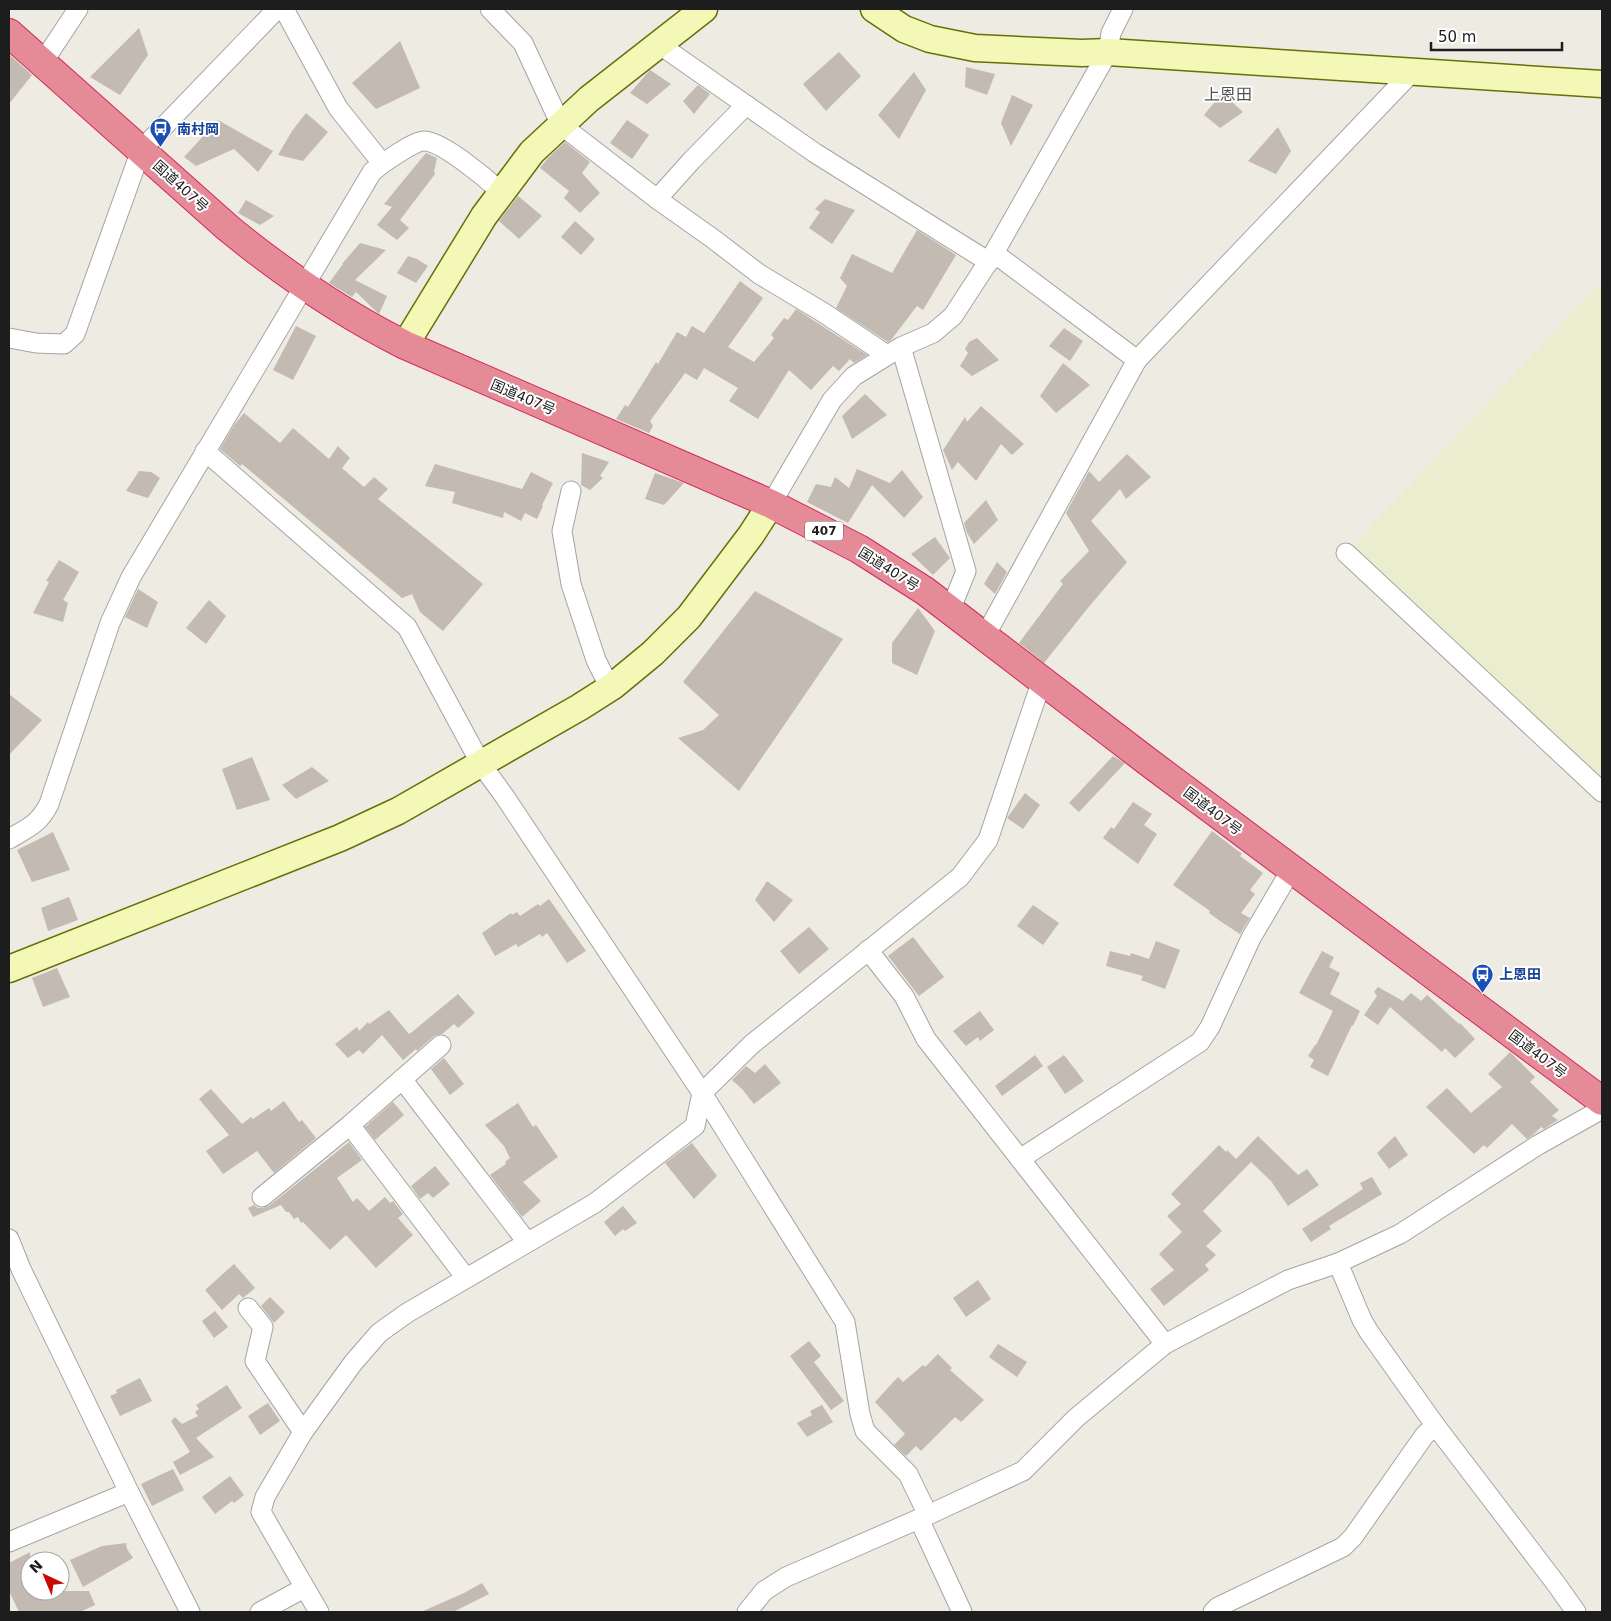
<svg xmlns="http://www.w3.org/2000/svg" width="1611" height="1621" viewBox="0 0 1611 1621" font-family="'DejaVu Sans','Noto Sans JP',sans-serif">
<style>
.farmland{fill:#eaedce}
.building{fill:#c3bab2}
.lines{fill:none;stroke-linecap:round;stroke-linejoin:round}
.street-casing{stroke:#a4a4a4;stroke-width:21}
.secondary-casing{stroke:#627206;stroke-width:29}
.highway-casing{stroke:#d6265c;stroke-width:30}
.street{stroke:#fff;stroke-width:19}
.secondary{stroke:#f3f8b7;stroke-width:26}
.highway{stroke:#e58b98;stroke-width:28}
.labels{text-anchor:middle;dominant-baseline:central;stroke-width:4;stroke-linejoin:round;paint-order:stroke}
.shield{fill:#fff;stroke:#616161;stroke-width:1}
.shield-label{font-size:12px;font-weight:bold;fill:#1d1d1d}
.transit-label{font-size:14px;font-weight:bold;fill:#164399;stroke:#fff;text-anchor:start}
.street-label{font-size:14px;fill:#1d1d1d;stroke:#fff}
.quarter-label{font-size:16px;fill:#505050;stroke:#fff}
</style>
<rect width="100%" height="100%" fill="#eeebe3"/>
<path class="farmland" d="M1602,281V781L1352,547Z"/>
<g class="building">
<path d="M139,28L148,55L120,95L90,77Z"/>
<path d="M400,41L420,88L376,109L352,83Z"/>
<path d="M839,52L861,76L826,111L803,84Z"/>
<path d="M9,54L32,75L9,104Z"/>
<path d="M966,67L995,74L987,95L965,87Z"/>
<path d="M650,70L671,84L647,104L630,93Z"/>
<path d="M914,72L926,90L899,139L878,115Z"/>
<path d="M698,85L710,94L694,114L683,101Z"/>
<path d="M1222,93L1243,112L1220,128L1204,115Z"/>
<path d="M1012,95L1033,105L1011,146L1001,123Z"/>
<path d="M306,113L328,132L303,161L278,155L292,131Z"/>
<path d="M218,120L273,151L258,172L234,149L196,166L184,157Z"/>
<path d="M627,120L649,135L632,159L610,143Z"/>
<path d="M1278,127L1291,151L1276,174L1248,161Z"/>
<path d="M565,142L590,162L582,173L600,193L580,213L564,198L569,191L540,168L548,158Z"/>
<path d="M426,153L437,158L434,172L435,174L400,220L409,228L397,240L377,225L392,207L384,204Z"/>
<path d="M518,196L542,216L519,239L499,221Z"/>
<path d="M825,199L855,210L832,244L809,228L820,212L815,209Z"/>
<path d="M246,200L274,216L260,225L238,213Z"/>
<path d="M575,221L595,239L581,255L561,237Z"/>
<path d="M917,230L956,255L923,310L917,306L891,340L888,342L836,308L847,286L840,278L852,254L892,273Z"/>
<path d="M360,243L386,250L355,280L387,296L379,314L356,292L352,297L329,283L343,264H342Z"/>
<path d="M408,256L417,259L428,266L416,283L397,273Z"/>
<path d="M740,281L763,298L728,347L754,362L774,338L771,335L784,318L788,320L796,309L867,355L854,363L850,359L839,371L833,366L811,390L789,370L758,419L729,401L738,388L704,368L697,380L685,373L650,421L653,426L649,433L616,419L625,405L628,407L656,362L658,364L677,332L686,337L692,326L704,333Z"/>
<path d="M296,326L316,336L293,380L273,370Z"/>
<path d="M1064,328L1083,341L1070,361L1049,346Z"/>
<path d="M977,338L999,360L972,376L960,366L968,353L965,349L969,342Z"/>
<path d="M1063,363L1090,385L1056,413L1040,396Z"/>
<path d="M865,394L887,415L852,439L842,416Z"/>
<path d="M981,406L1024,444L1012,455L1001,444L976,481L958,462L952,470L943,450L965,417L967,422Z"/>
<path d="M244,413L280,443L293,428L329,459L338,446L350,458L342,468L364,487L374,477L388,489L378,499L483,584L443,631L420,612L412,594L402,598L242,464L240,466L220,449L235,424Z"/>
<path d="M582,453L609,462L600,476L603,478L590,490L581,485Z"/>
<path d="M1127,454L1151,477L1126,499L1120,489L1091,521L1127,562L1087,609L1044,663L1019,643L1063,584L1060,581L1089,551L1066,513L1089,471L1099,482Z"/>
<path d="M435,464L522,489L531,472L553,483L542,505L543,506L537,519L525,513L521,521L504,512L503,518L452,503L455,492L425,486Z"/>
<path d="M857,469L890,483L902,470L923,497L904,518L872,485L848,523L807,502L816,484L831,487L835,477L849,488Z"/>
<path d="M139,471L151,472L160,478L148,498L126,491Z"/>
<path d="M655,473L684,483L664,505L645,499Z"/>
<path d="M986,500L998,520L974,544L967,533L964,523Z"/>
<path d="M935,537L950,558L933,575L911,554Z"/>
<path d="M59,560L79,572L63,600L68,603L63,622L33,613L49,582L46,581Z"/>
<path d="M997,562L1007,572L995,594L984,584Z"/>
<path d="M138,589L158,602L147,628L125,617Z"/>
<path d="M755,591L843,639L739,791L678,738L703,730L719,715L683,682Z"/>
<path d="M209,600L226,616L206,644L186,628Z"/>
<path d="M918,608L935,631L917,675L892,663V643Z"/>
<path d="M9,694L42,720L9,755Z"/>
<path d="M1113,756L1125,763L1079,812L1069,803Z"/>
<path d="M252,757L270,800L237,810L222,769Z"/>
<path d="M312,767L329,781L296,799L282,785Z"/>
<path d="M1025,793L1040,805L1023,829L1007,818Z"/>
<path d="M1133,802L1152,814L1144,825L1157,834L1138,864L1103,838L1111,827L1114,829Z"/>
<path d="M1212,831L1242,854L1240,856L1263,873L1250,890L1255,894L1241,913L1250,918L1240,934L1220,921L1209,913L1210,911L1173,885Z"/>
<path d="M53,832L70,870L32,882L17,850Z"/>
<path d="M767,881L793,900L774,922L755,900Z"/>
<path d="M69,897L78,920L48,931L41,908Z"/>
<path d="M549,899L586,951L567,963L547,933L542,937L540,934L518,947L516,944L495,956L482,933L511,913L512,915L517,912L520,916L538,904L540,906Z"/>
<path d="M1033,905L1059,923L1043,945L1017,926Z"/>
<path d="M809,927L829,949L799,974L780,951Z"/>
<path d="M913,937L944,977L919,996L888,956Z"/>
<path d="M1156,941L1180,950L1165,989L1141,980L1143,976L1106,966L1110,951L1130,956L1131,953L1149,959Z"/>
<path d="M1322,951L1334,957L1329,967L1340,973L1330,994L1360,1011L1353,1026L1352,1025L1328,1076L1310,1067L1314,1060L1308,1056L1315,1045H1316L1333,1011L1299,993Z"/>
<path d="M57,968L70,997L43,1007L32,978Z"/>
<path d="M1378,987L1403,1001L1411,993L1421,1001L1427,995L1459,1024L1460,1023L1475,1039L1455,1058L1445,1048L1442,1052L1390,1007L1378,1025L1364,1015L1377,996L1374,992Z"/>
<path d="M458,994L475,1013L458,1028L454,1024L442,1034L434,1036L417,1051L416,1049L403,1060L382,1035L363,1054L359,1050L348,1058L335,1044L357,1027L359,1031L368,1022L369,1024L389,1010L409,1034L412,1032Z"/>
<path d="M980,1011L994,1030L980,1041L978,1037L966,1046L953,1031Z"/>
<path d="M1510,1052L1535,1077L1530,1082L1559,1110L1552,1116L1558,1120L1544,1129L1541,1127L1533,1135L1527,1139L1512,1124L1487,1148L1484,1145L1474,1154L1426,1107L1447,1088L1471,1113L1502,1087L1488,1074Z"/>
<path d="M1035,1055L1043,1066L1002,1096L995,1086Z"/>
<path d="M1064,1055L1084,1081L1065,1094L1047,1067Z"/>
<path d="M444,1058L464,1084L450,1095L431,1069Z"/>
<path d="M765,1064L781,1083L754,1104L742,1089L732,1080L746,1066L755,1073Z"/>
<path d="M211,1089L242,1124L251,1117L253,1119L269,1108L271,1111L284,1101L299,1122L302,1120L316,1138L274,1173L257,1151L223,1174L206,1151L229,1135L199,1099Z"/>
<path d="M393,1102L404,1115L375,1140L365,1127Z"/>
<path d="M518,1103L533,1127L536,1125L558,1157L523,1182L541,1201L522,1217L490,1175L506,1164L505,1162L510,1158L504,1146L485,1125Z"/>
<path d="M1258,1136L1298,1175L1307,1169L1319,1185L1288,1206L1271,1181L1251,1162L1203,1211L1222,1231L1206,1246L1216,1255L1205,1265L1209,1270L1164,1306L1150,1289L1174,1270L1159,1254L1182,1232L1167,1216L1181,1204L1171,1194L1219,1145L1226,1152L1227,1150L1236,1159Z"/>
<path d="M1395,1136L1408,1155L1389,1169L1377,1153Z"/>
<path d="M349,1142L362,1160L337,1178L353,1202L357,1198L369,1211L385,1197L390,1203L393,1201L403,1214L398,1218L413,1235L376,1268L346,1235L330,1250L303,1222L301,1223L298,1217L294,1219L289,1212H286L281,1205L253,1217L248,1208L254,1205L258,1208H263L269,1206Z"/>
<path d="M692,1143L717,1176L694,1199L665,1163Z"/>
<path d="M435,1166L450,1184L433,1198L428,1193L420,1199L411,1186Z"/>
<path d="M1372,1177L1382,1194L1329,1226L1331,1229L1311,1242L1302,1229L1363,1189L1360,1183Z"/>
<path d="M623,1206L637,1223L625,1231L623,1229L615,1236L604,1222Z"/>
<path d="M234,1264L255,1288L243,1298L239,1294L222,1310L205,1290Z"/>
<path d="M978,1280L991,1299L966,1317L953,1298Z"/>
<path d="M270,1297L285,1312L274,1323L261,1306Z"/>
<path d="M215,1311L228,1327L214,1338L202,1321Z"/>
<path d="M809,1341L821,1356L814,1362L844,1401L831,1410L790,1356Z"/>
<path d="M998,1344L1027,1362L1017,1377L989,1357Z"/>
<path d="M938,1354L952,1368L950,1370L984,1400L961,1422L955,1417L921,1451L916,1446L906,1456L894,1445L905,1434L875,1402L898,1377L903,1382L923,1365L925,1367Z"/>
<path d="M140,1378L152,1401L120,1416L110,1396L117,1393L116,1390Z"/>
<path d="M227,1385L242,1408L196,1438L214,1457L180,1475L173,1462L190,1452L171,1421L175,1417L182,1424L198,1416L195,1412L199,1409L196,1405Z"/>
<path d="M268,1403L280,1421L260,1435L248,1416Z"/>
<path d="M822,1405L833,1422L807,1437L797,1423L812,1415L810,1411Z"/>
<path d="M173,1469L184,1490L152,1506L141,1484Z"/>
<path d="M230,1476L244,1495L234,1503L232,1501L215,1514L202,1497Z"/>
<path d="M126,1543L127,1549L133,1558L83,1587L70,1560L102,1546Z"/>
<path d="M30,1552V1591H89L95,1605L80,1612H19L9,1591V1563Z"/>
<path d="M482,1583L489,1594L453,1612H421L464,1593Z"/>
</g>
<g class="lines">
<defs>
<g id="street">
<path d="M284,9L338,108L382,163"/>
<path d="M490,9L523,43L561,125L657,199L712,238L759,274L824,313L887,355"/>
<path d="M660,45L815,153L989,262"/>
<path d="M43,62L78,9"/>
<path d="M657,199L692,160L746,105"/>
<path d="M994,253L1137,360"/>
<path d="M9,338L36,343L64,344L75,334L141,150L277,9"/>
<path d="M901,347L966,571L950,611"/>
<path d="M205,451L407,627L481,764L505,797L702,1093L845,1322L860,1414L865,1431L908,1474L928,1515"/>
<path d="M571,491L562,531L571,584L596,660L610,688"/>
<path d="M771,504L832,400L854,376L901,347L933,333L953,316L994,253L1108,52L1111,33L1123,9"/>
<path d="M1346,553L1602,792"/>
<path d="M985,636L1137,360L1412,72"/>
<path d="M9,839C28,828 39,824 49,804L110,623L131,577L372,172C380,165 415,140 424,141C442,141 487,179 501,192"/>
<path d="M868,950L904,996L926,1039L1165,1344"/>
<path d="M402,1079L527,1242"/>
<path d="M350,1125L466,1278"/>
<path d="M1020,1159L1200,1042L1210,1027L1251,938L1291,870"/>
<path d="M262,1197L350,1125L441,1045"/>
<path d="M9,1239L21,1269L129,1492L190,1612"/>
<path d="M1338,1263L1362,1320L1369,1332L1435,1425L1557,1585L1576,1612"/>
<path d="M248,1308L263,1327L255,1361L303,1432"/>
<path d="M919,1519L962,1612"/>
<path d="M9,1542L129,1492"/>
<path d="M260,1612L304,1588"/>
<path d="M319,1612L261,1512L265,1497L303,1432L353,1363L379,1333L407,1313L595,1203L695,1126L702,1093L752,1044L960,877L988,840L1042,680"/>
<path d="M747,1612L764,1591L786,1577L928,1515L1023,1471L1076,1418L1165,1344L1288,1280L1338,1263L1400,1234L1538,1145L1595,1113L1602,1106"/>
<path d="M1213,1612L1218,1607L1343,1547L1353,1537L1424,1436L1435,1425"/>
</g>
<g id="secondary">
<path d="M874,9L904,29L930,39L975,48L1082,53L1108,52L1602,84"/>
<path d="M405,345L484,216L532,152L589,99L704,9"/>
<path d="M9,969L340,838L398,811L580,707L613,686L653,653L689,617L751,535L771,504"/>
</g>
<path id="highway" d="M9,33L228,228C283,273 341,313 405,345L771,504L859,549L925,591L1147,761L1602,1101"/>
</defs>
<use href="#street" class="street-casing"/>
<use href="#secondary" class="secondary-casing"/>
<use href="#highway" class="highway-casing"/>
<use href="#street" class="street"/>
<use href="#secondary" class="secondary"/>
<use href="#highway" class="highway"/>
</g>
<defs>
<symbol id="bus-pin" viewBox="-11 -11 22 30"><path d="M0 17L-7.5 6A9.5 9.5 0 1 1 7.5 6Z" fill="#1a4fb4" stroke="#fff"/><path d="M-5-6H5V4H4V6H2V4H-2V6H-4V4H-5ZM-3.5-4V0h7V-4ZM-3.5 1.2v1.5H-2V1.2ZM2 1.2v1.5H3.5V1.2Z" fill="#fff"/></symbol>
</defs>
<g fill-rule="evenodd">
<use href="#bus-pin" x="148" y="116" width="25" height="34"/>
<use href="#bus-pin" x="1470" y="962" width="25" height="34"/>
</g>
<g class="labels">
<rect class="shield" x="805" y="521.5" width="38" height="19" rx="4"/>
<g class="shield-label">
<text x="824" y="531">407</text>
</g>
<g class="transit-label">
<text x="177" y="129">南村岡</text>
<text x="1499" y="974">上恩田</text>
</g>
<g class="street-label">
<text transform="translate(181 186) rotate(42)">国道407号</text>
<text transform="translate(523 397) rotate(23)">国道407号</text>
<text transform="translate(889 569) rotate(32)">国道407号</text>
<text transform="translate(1213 811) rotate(37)">国道407号</text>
<text transform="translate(1538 1054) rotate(37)">国道407号</text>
</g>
<g class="quarter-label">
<text x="1228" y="94">上恩田</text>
</g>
</g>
<rect width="1611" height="1621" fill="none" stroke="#1d1d1d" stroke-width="20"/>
<g transform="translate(45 1576) rotate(316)"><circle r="24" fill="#ffffff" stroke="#a5a5a5"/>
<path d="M0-4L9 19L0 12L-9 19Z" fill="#c80a02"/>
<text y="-8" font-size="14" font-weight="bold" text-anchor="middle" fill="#1d1d1d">N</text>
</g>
<path d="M1431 42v8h131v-8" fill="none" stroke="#1d1d1d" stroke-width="2.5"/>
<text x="1438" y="42" font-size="15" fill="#1d1d1d" stroke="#ffffff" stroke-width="4" paint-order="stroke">50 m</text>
</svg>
